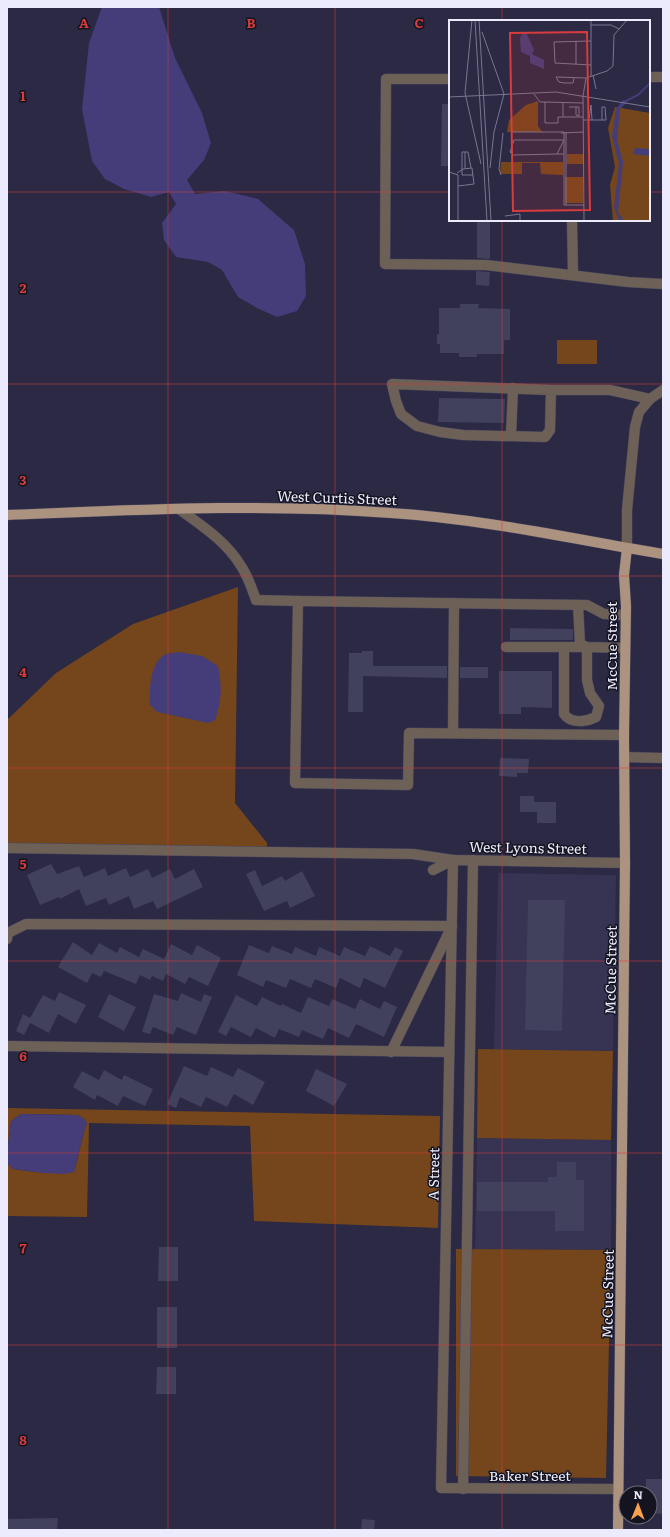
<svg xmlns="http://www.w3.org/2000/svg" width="670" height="1537" viewBox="0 0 670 1537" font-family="Literata,serif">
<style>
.built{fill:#363353}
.green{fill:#75461b}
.water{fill:#443d7a}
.building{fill:#41405d}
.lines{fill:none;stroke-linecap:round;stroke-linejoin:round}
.minor-casing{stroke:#46445e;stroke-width:11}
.major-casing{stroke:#46445e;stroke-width:11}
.minor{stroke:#6d6057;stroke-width:10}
.major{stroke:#ac937f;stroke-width:10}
.grid{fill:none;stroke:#d83c3d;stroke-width:1;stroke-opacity:0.55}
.labels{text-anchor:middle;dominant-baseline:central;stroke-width:3;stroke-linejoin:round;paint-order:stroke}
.street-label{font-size:14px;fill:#ebebfd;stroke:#141420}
.inset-river{fill:none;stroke:#443d7a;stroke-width:2}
.inset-road{fill:none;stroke:#78778e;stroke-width:1}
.view{fill:#d83c3d;fill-opacity:0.15;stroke:#d83c3d;stroke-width:2}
.inset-edge{fill:none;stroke:#ebebfd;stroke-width:2}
.grid-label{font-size:13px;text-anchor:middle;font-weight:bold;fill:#d83c3d;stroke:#141420;stroke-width:3;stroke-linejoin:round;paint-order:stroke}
</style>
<rect width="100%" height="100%" fill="#2b2944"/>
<g class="built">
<path d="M498,873L616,875L613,1051L494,1049Z"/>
<path d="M477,1138L611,1140V1250L475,1249Z"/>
</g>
<g class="green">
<rect x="557" y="340" width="40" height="24"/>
<path d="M238,587L235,803L267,843V857L7,853V720L56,673L133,624Z"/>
<path d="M478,1049L613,1051L611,1140L477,1138Z"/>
<path d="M7,1108L440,1116L438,1228L254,1221L250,1126L89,1123L87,1217L7,1216V1158L8,1164L13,1169L44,1173L74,1172C79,1156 81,1139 87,1123L83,1118L77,1115L21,1114L11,1121L7,1152Z"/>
<path d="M456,1249L611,1250L606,1478L456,1476Z"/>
</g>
<g class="water">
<path d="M102,7H159L175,58L202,113L211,143L204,160L187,180L195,194L225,191L258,199L294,230L305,264L306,296L297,311L277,317L259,309L238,297L222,270L208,262L176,257L164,240L162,223L176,204L169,192L151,197L124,189L105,179L92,161L82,109L89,43Z"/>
<path d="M179,652L202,656L218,666C222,686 222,701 215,720L208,723L157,712L150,705C149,692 150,663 164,655C168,653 175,653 179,652Z"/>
<path d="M21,1114L77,1115L83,1118L87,1123C81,1139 79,1155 74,1172L64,1174L44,1173L13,1169L8,1164L7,1152L11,1121Z"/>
</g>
<g class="building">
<path d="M442,104H450V166H441Z"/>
<path d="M477,220H490V259L477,258Z"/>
<path d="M476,271L490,272L489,286L476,285Z"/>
<path d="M460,304H479L478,308L510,309V340H504V354H477V357H459V353H440V344H437V334H439V308H460Z"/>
<path d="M439,398L505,399L504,423L438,422Z"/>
<path d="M510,628L573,629V640H510Z"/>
<path d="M362,651H373V666H447V678L363,676V712H348L349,653H362Z"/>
<rect x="460" y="667" width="28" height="11"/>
<path d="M499,671H552V708L521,707V714H499Z"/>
<path d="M500,758L529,759L528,773H517V777L499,776Z"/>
<path d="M520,796H534V802H556V823H537V812H520Z"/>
<path d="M51,864L57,874L79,866L84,877L105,868L108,876L126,868L130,877L148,869L152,878L170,869L175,879L194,869L203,887L157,909L153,901L134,909L129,896L109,905L106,898L86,906L79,889L60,899L59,897L40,905L27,875Z"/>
<path d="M255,870L262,886L282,876L285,881L302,871L315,896L290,908L287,901L264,911L246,874Z"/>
<path d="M528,900H565L562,1031L525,1030Z"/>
<path d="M73,942L92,955L99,943L117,953L120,947L139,957L143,949L164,959L171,944L192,955L197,945L221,958L208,986L189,977L185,984L166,974L163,981L152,976L150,980L140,975L136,984L104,971L101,977L92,973L87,983L58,967Z"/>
<path d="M249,945L269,953L272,946L292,954L295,947L316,956L319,947L340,956L344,947L365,956L370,946L390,956L395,947L403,951L385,988L364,978L360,988L340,978L336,988L315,979L311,988L290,979L286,988L266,980L263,987L237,975Z"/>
<path d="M59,992L86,1005L76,1024L58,1014L49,1033L30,1023L24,1035L16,1031L23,1014L30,1018L43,995L55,1001Z"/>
<path d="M181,993L201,1002L204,994L212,997L196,1035L177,1027L173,1035L153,1027L150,1034L142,1032L154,994L178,1001Z"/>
<path d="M109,994L136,1007L124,1031L98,1017Z"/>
<path d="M236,995L257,1006L262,997L281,1006L282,1004L301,1013L308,997L329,1006L332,999L355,1009L360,999L380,1009L384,1001L397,1007L384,1037L356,1024L349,1038L328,1028L323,1039L302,1030L299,1037L279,1029L275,1038L256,1028L251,1037L231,1027L226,1036L218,1032Z"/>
<path d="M184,1066L207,1076L211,1067L233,1077L238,1068L265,1082L253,1105L234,1094L227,1107L206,1097L201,1107L180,1097L176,1108L167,1104Z"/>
<path d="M316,1069L347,1084L334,1106L306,1091Z"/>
<path d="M104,1070L122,1080L124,1075L153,1089L145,1106L123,1096L118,1106L97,1095L95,1100L73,1087L82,1071L99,1080Z"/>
<path d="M557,1162H576V1180H584V1231H555V1211H477V1182H548V1177H557Z"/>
<path d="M159,1247H178V1281H158Z"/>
<rect x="157" y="1307" width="20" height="41"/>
<path d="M157,1367H176V1394H156Z"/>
<path d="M646,1479H663V1514L650,1513V1493H646Z"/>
<path d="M58,1518L57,1530H8V1519Z"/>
<path d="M362,1519L375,1520L374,1530H361Z"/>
</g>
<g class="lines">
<defs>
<g id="minor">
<path d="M649,77H663"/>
<path d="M450,79H386L385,264L486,265L628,282L663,284"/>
<path d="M572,220L573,275"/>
<path d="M551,390L550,430L545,437L463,435L440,432L417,426L401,414L396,401L392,384L551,390H610L650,399"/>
<path d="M511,435L513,388"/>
<path d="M179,509C202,526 226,541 241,566C248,576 252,589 256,600L298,601L295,783L408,785L409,733L624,735"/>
<path d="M627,548V510L635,427L639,412L650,399L663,390"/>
<path d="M298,601L587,605L604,614L625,615"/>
<path d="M578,605L580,644L587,647L625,648"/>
<path d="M506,647H587V680L590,693L599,706L596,717C586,722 571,724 564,714V647"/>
<path d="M453,733L454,603"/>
<path d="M624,757L663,758"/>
<path d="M7,848L413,854L453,860L441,1488L618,1489"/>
<path d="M433,870L453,860L625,863"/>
<path d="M7,939L8,933L26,924L452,926L391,1052"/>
<path d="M7,1046L449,1052"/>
<path d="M463,1489L473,860"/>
</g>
<g id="major">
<path d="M7,515C135,510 263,503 391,513C483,519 573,539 663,554"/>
<path d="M618,1530L625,863L624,735L626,606L624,575L627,548"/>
</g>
</defs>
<use href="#minor" class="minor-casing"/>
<use href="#major" class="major-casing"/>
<use href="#minor" class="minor"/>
<use href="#major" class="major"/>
</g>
<path class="grid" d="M168,7V1530M335,7V1530M502,7V21M7,192H450M649,192H663M502,220V1530M7,384H663M7,576H663M7,768H663M7,961H663M7,1153H663M7,1345H663"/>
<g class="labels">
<g class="street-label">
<text transform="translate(337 497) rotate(2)">West Curtis Street</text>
<text transform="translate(611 646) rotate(-90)">McCue Street</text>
<text transform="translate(528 847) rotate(1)">West Lyons Street</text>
<text transform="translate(610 970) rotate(-89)">McCue Street</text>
<text transform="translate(433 1174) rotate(-89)">A Street</text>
<text transform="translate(607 1294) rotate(-89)">McCue Street</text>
<text x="530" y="1475">Baker Street</text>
</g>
</g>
<g transform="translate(449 20)">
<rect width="201" height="201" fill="#2b2944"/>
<path d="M89,81V106L93,112H58L60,100L77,85ZM166,87L201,93V201H164L161,165L166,147L159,108ZM118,134H134V144H118ZM52,142H114V155L92,154L91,143H73V154H51ZM116,157H134V183H116Z" fill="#75461b"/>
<path d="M77,12L85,30L83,34L95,40V49L81,43V36L72,32L71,18L73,14ZM174,80L179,81L171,89L168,120L174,142L169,192L175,201H170L165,188L170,144L163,116L167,89ZM186,128L201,129V136L184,134Z" fill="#443d7a"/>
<path class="inset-river" d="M175,82L189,75L201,63"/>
<path class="inset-road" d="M23,0L16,73L32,144M26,0L38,201M30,0L42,201M142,0V56M142,5H162L170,9M33,12L55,74L45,112L41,148M127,21V44M142,21L105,22L106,43L142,45M144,55L147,69M107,57L137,58M107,57L110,62L115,63H124L125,58M85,74L91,82H96V103H109V97H134M134,76L137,58L158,51L164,46L165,15L178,0M134,76L135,201M0,77L107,72L201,87M96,82L134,83M114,83V97M120,87H130V96L127,95V87M134,100H157L156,87H153V100M140,100L142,85L143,100M62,112H115V185H135M117,112V185M112,113L135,112M16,132V148M108,134L115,120H65L61,132L64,135L108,134H115M22,148L19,132H13V155H24M0,152L9,155V201M8,153L14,149L23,148L25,164L9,166M52,155L50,149L54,113M56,196L71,194V201"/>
<path class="view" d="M138,12L141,190L64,191L61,13Z"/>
<rect width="201" height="201" class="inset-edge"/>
</g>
<g class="grid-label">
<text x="84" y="28">A</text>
<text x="251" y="28">B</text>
<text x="419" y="28">C</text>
<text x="23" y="101">1</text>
<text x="23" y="293">2</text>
<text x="23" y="485">3</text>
<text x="23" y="677">4</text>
<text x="23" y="869">5</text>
<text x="23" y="1061">6</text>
<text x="23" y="1253">7</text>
<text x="23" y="1445">8</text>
</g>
<rect width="670" height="1537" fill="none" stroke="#ebebfd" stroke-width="16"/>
<g transform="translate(638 1505) rotate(1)"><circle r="19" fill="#141420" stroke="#6a6a78"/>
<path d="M0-3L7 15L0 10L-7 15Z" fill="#fa9f4e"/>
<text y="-6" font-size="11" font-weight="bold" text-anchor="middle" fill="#ebebfd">N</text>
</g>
</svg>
